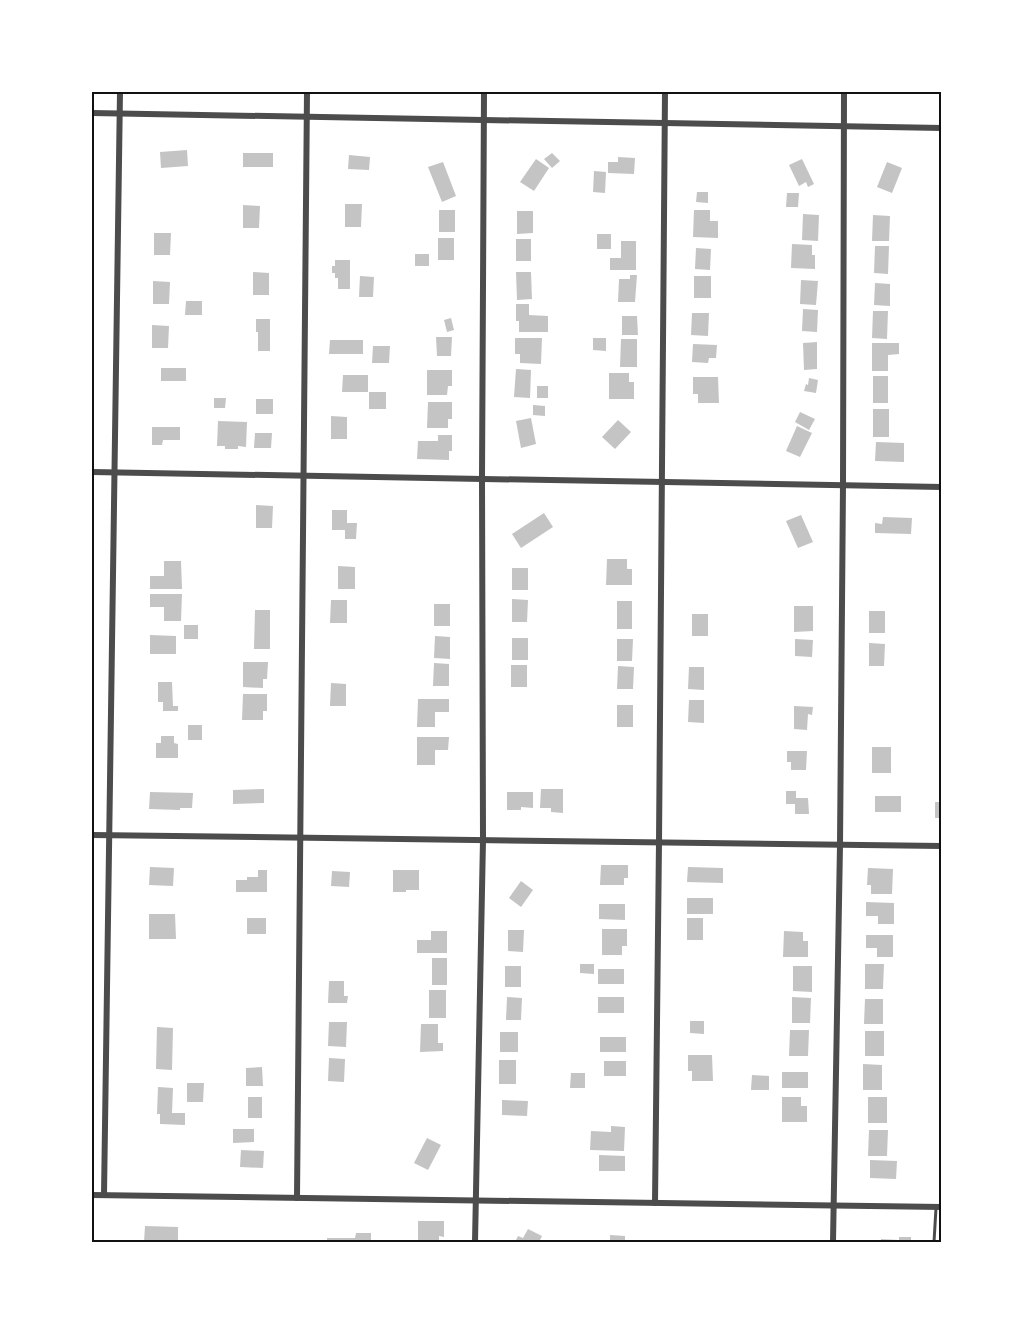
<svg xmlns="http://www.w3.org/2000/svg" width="1033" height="1334" viewBox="0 0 1033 1334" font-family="'Open Sans',sans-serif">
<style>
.building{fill:#c4c4c4}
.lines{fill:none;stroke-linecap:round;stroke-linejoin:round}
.service{stroke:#4c4c4c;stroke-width:3}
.minor{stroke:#4c4c4c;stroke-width:6}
.neatline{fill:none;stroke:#111;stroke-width:2}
</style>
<rect width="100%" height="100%" fill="#fff"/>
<g class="building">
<path d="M187,150L188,166L161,168L160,152Z"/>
<rect x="243" y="153" width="30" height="14"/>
<path d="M552,153L560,161L552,168L544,159Z"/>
<path d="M349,155L370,157L369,170L348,169Z"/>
<path d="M618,157L635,158L634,174L608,173V162H618Z"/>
<path d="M536,159L549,168L534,191L520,182Z"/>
<path d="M802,159L814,184L808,187L806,182L799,186L789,165Z"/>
<path d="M443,162L456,196L442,202L428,167Z"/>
<path d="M887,162L902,168L892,193L877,187Z"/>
<path d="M594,171L606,172L605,193L593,192Z"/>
<path d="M697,192H708V203L696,202Z"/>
<path d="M787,193H799L798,207H786Z"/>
<path d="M345,204H362L361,227H345Z"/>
<path d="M243,205L260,206L259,228H243Z"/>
<rect x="439" y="210" width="16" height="22"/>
<path d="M694,210H710V221H718V238L693,237Z"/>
<path d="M517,211H533V233L517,234Z"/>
<path d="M803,214L819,215L818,241L802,240Z"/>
<path d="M873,215L890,216L889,241H872Z"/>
<path d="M154,233H171L170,255H154Z"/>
<rect x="597" y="234" width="14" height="15"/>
<rect x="438" y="238" width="16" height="22"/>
<rect x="516" y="239" width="15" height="22"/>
<path d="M621,241H636V270H610V258H621Z"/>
<path d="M792,244L812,245V255H815V269L791,268Z"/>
<path d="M875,246H889L888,274L874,273Z"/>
<path d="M696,248L711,249L710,270L695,269Z"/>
<rect x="415" y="254" width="14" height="12"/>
<path d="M335,260H350V289H338V278H335V273H332V266H335Z"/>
<path d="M253,272L269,273V295H253Z"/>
<path d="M516,272H531L532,299L517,300Z"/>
<path d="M630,275H637L635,302H618L619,279H630Z"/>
<path d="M360,276L374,277L373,297H359Z"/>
<rect x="694" y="276" width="17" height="22"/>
<path d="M801,280L818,281L816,305L800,304Z"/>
<path d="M153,281L170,282L169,304H153Z"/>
<path d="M875,283L890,284V306L874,305Z"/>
<path d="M186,301H202V315H185Z"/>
<path d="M516,304H529V315L548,316V332H519V321H516Z"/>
<path d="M803,309L818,310L817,332L802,331Z"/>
<path d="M873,311H888L887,339L872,338Z"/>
<path d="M692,313H709L708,336L691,335Z"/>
<path d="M622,316H637L638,335H622Z"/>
<path d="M451,318L454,330L447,332L444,320Z"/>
<path d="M256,319H270V351H258V332H256Z"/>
<path d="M152,325L169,326L168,348H152Z"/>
<path d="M436,337H452L451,356H437Z"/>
<path d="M515,338H542L541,364L520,363V354H515Z"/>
<path d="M593,338H606V351L593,350Z"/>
<path d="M621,339H637V367H620Z"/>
<path d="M330,340H363V354H329Z"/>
<path d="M817,342V369L804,370L803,343Z"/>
<path d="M872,343H899V354L888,355V371H872Z"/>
<path d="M693,344L717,345L716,358H709L708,363L692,362Z"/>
<path d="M373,346H390L389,363H372Z"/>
<rect x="161" y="368" width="25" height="13"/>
<path d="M516,369L531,370L530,398L514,397Z"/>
<path d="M427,370H452V386H448L447,395H427Z"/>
<path d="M609,373H629V382H634V399H609Z"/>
<path d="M343,375H368V392H342Z"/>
<rect x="873" y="376" width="15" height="27"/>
<path d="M693,377H718L719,403H698V394H693Z"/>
<path d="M809,378L818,380L816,393L804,391L806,384L808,385Z"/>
<rect x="537" y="386" width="11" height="12"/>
<rect x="369" y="392" width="17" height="17"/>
<path d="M214,398H226L225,408H214Z"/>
<rect x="256" y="399" width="17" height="15"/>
<path d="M428,402H452V419H448V428H427Z"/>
<path d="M533,405L545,406V416L533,415Z"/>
<rect x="873" y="409" width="16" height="28"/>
<path d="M800,412L815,419L809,430L795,422Z"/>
<path d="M331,416L347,417V439H331Z"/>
<path d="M531,418L536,444L521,448L516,421Z"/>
<path d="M618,420L631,432L615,449L602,437Z"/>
<path d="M218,421L247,422L246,447L238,446V449H225V446H217Z"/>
<path d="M797,426L812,433L800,457L786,451Z"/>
<path d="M152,427H180V440H163L162,445H152Z"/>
<path d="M255,433H272L271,448H254Z"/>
<path d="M438,435H452V451H449V460L417,459L418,441H438Z"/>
<path d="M876,442L904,443V462L875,461Z"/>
<path d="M256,505L273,506L272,528H256Z"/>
<path d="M332,510H347V523H357L356,539H345V530H332Z"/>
<path d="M544,513L553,527L521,548L512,534Z"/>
<path d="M801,515L813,542L798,548L786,521Z"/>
<path d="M883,517L912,518L911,534L875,533V523L882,524Z"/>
<path d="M607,559H627V569H632V585H606Z"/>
<path d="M164,561H181L182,589H150V576H164Z"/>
<path d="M338,566L355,567V589H338Z"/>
<rect x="512" y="568" width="16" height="22"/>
<path d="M150,594H182L181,621H164V607H150Z"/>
<path d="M512,599L528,600L527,622H512Z"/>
<path d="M331,600H347V623H330Z"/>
<rect x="617" y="601" width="15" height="28"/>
<rect x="434" y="604" width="16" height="22"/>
<path d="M794,606H813V631L794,632Z"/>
<path d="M255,610H270V649H254Z"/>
<rect x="869" y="611" width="16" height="22"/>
<rect x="692" y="614" width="16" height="22"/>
<rect x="184" y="625" width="14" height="14"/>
<path d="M150,635L176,636V654H150Z"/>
<path d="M435,636L450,637V659L434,658Z"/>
<rect x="512" y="638" width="16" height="22"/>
<path d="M617,639H633L632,661H617Z"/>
<path d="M795,639L813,640L812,657L795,656Z"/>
<path d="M869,643L885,644L884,666H869Z"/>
<path d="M243,662H268L267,679H263V688L243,687Z"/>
<path d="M434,663L449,664V686H433Z"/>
<rect x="511" y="665" width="16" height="22"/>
<path d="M618,666L634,667L633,689H617Z"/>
<path d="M689,667H704V690L688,689Z"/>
<path d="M158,682H172L173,706H178V711H163V702H158Z"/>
<path d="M331,683L346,684V706H330Z"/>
<path d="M243,694H267V711H263V720H242Z"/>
<path d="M418,699H449V712H435V727H417Z"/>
<path d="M689,700H704V723L688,722Z"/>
<rect x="617" y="705" width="16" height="22"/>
<path d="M794,706L813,707L812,715L808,714L807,730L794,729Z"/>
<rect x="188" y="725" width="14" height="15"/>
<path d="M161,736H174V743L178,744V758H156V743H161Z"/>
<path d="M417,737H449L448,750H435V765H417Z"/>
<rect x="872" y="747" width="19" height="26"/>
<path d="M787,751H807L806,770H791V762H787Z"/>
<path d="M264,789V803L233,804V790Z"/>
<path d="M541,789H563V813L551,812V808H540Z"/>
<path d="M786,791H796V798H808L809,814H795V804H786Z"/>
<path d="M150,792L193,793L192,808H180V810L149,809Z"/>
<path d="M507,792H533V808L521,807V810H507Z"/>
<rect x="875" y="796" width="26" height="16"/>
<rect x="935" y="802" width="7" height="16"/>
<path d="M601,865H628V878H624V885H600Z"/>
<path d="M150,867L174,868L173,886L149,885Z"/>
<path d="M688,867L723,868V883L687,882Z"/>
<path d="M868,868L893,869L892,894H871V885H867Z"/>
<path d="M258,870H267V892H236V880H247V877H258Z"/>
<path d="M393,870H419V890H406V892H393Z"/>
<path d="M332,871L350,872L349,887L331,886Z"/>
<path d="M521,881L533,890L521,907L509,898Z"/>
<rect x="687" y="898" width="26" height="16"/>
<path d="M866,902L894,903V924H878V916H866Z"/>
<path d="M599,904H625V920L599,919Z"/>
<path d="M149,914H175L176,939H149Z"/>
<rect x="247" y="918" width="19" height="16"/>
<rect x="687" y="918" width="16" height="22"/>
<path d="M602,929H627V946H622V955H602Z"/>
<path d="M508,930H524L523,952L508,951Z"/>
<path d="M431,931H447V953H417V940H431Z"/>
<path d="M784,931L803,932V941H808V957H783Z"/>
<path d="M866,935H893V957H877V948H866Z"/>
<rect x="432" y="958" width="15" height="27"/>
<path d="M580,964H594V974L580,973Z"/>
<path d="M865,964H884L883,989H865Z"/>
<rect x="505" y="966" width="16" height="21"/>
<path d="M793,966H812V992L793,991Z"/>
<rect x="598" y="969" width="26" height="15"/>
<path d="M329,981H344V996H348L347,1003H328Z"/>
<rect x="429" y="990" width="17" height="28"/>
<path d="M507,997L522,998L521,1020H506Z"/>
<rect x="598" y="997" width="26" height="16"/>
<path d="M792,997L811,998L810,1023H792Z"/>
<path d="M865,999H883V1024H864Z"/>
<path d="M690,1021H704V1034L690,1033Z"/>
<path d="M329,1022H347L346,1047L328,1046Z"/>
<path d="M421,1024H438V1043H443V1051L420,1052Z"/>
<path d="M157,1027L173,1028L172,1070L156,1069Z"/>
<path d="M790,1030H809L808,1056H789Z"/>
<rect x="865" y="1031" width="19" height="25"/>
<rect x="500" y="1032" width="18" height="20"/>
<rect x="600" y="1037" width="26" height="15"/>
<path d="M688,1055H712L713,1081H692V1071H688Z"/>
<path d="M329,1058L345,1059L344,1082L328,1081Z"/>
<rect x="499" y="1060" width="17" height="24"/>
<rect x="604" y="1061" width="22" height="15"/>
<path d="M863,1064L882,1065V1090H863Z"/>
<path d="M262,1067L263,1086H246V1068Z"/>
<rect x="782" y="1072" width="26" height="16"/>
<path d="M571,1073H585V1088H570Z"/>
<path d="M752,1075L769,1076V1090H751Z"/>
<path d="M187,1083H204L203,1102H187Z"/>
<path d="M158,1087L173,1088L172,1113H185V1125L160,1124V1114H157Z"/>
<rect x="248" y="1097" width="14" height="21"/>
<path d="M782,1097H801V1106H807V1122H782Z"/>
<rect x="868" y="1097" width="19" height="26"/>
<path d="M502,1100L528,1101L527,1116L502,1115Z"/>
<path d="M611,1126L625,1127L624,1151L590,1150L591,1131L611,1132Z"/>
<path d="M233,1129H254V1142L233,1143Z"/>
<path d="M869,1130H888L887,1156H868Z"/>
<path d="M427,1138L441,1145L428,1170L414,1163Z"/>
<path d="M241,1150L264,1151L263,1168L240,1167Z"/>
<path d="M599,1155L625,1156V1171H599Z"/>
<path d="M870,1160L897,1161L896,1179L870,1178Z"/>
<path d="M418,1221H444V1237L439,1236V1242H418Z"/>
<path d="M145,1226L178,1227V1242H144Z"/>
<path d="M528,1229L542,1236L539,1242H515L518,1236L523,1238Z"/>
<path d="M356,1233H371V1242H327V1238H355Z"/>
<path d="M610,1235L625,1236V1242H610Z"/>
<path d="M899,1237H911V1242H881V1239L899,1240Z"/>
</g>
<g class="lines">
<path class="service" d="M934,1242L936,1208"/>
<g class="minor">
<path d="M92,113L942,128"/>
<path d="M92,472L942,487"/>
<path d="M92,835L942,846"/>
<path d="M92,1195L942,1207"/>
<path d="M104,1195L120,92"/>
<path d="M297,1198L307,92"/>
<path d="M655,1203L659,842L665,92"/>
<path d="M475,1242L483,840L482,479L484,92"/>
<path d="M833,1242L840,845L843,485L844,92"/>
</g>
</g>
<rect width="1033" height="1334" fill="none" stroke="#ffffff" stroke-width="186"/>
<rect x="93" y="93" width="847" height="1148" class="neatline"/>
</svg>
